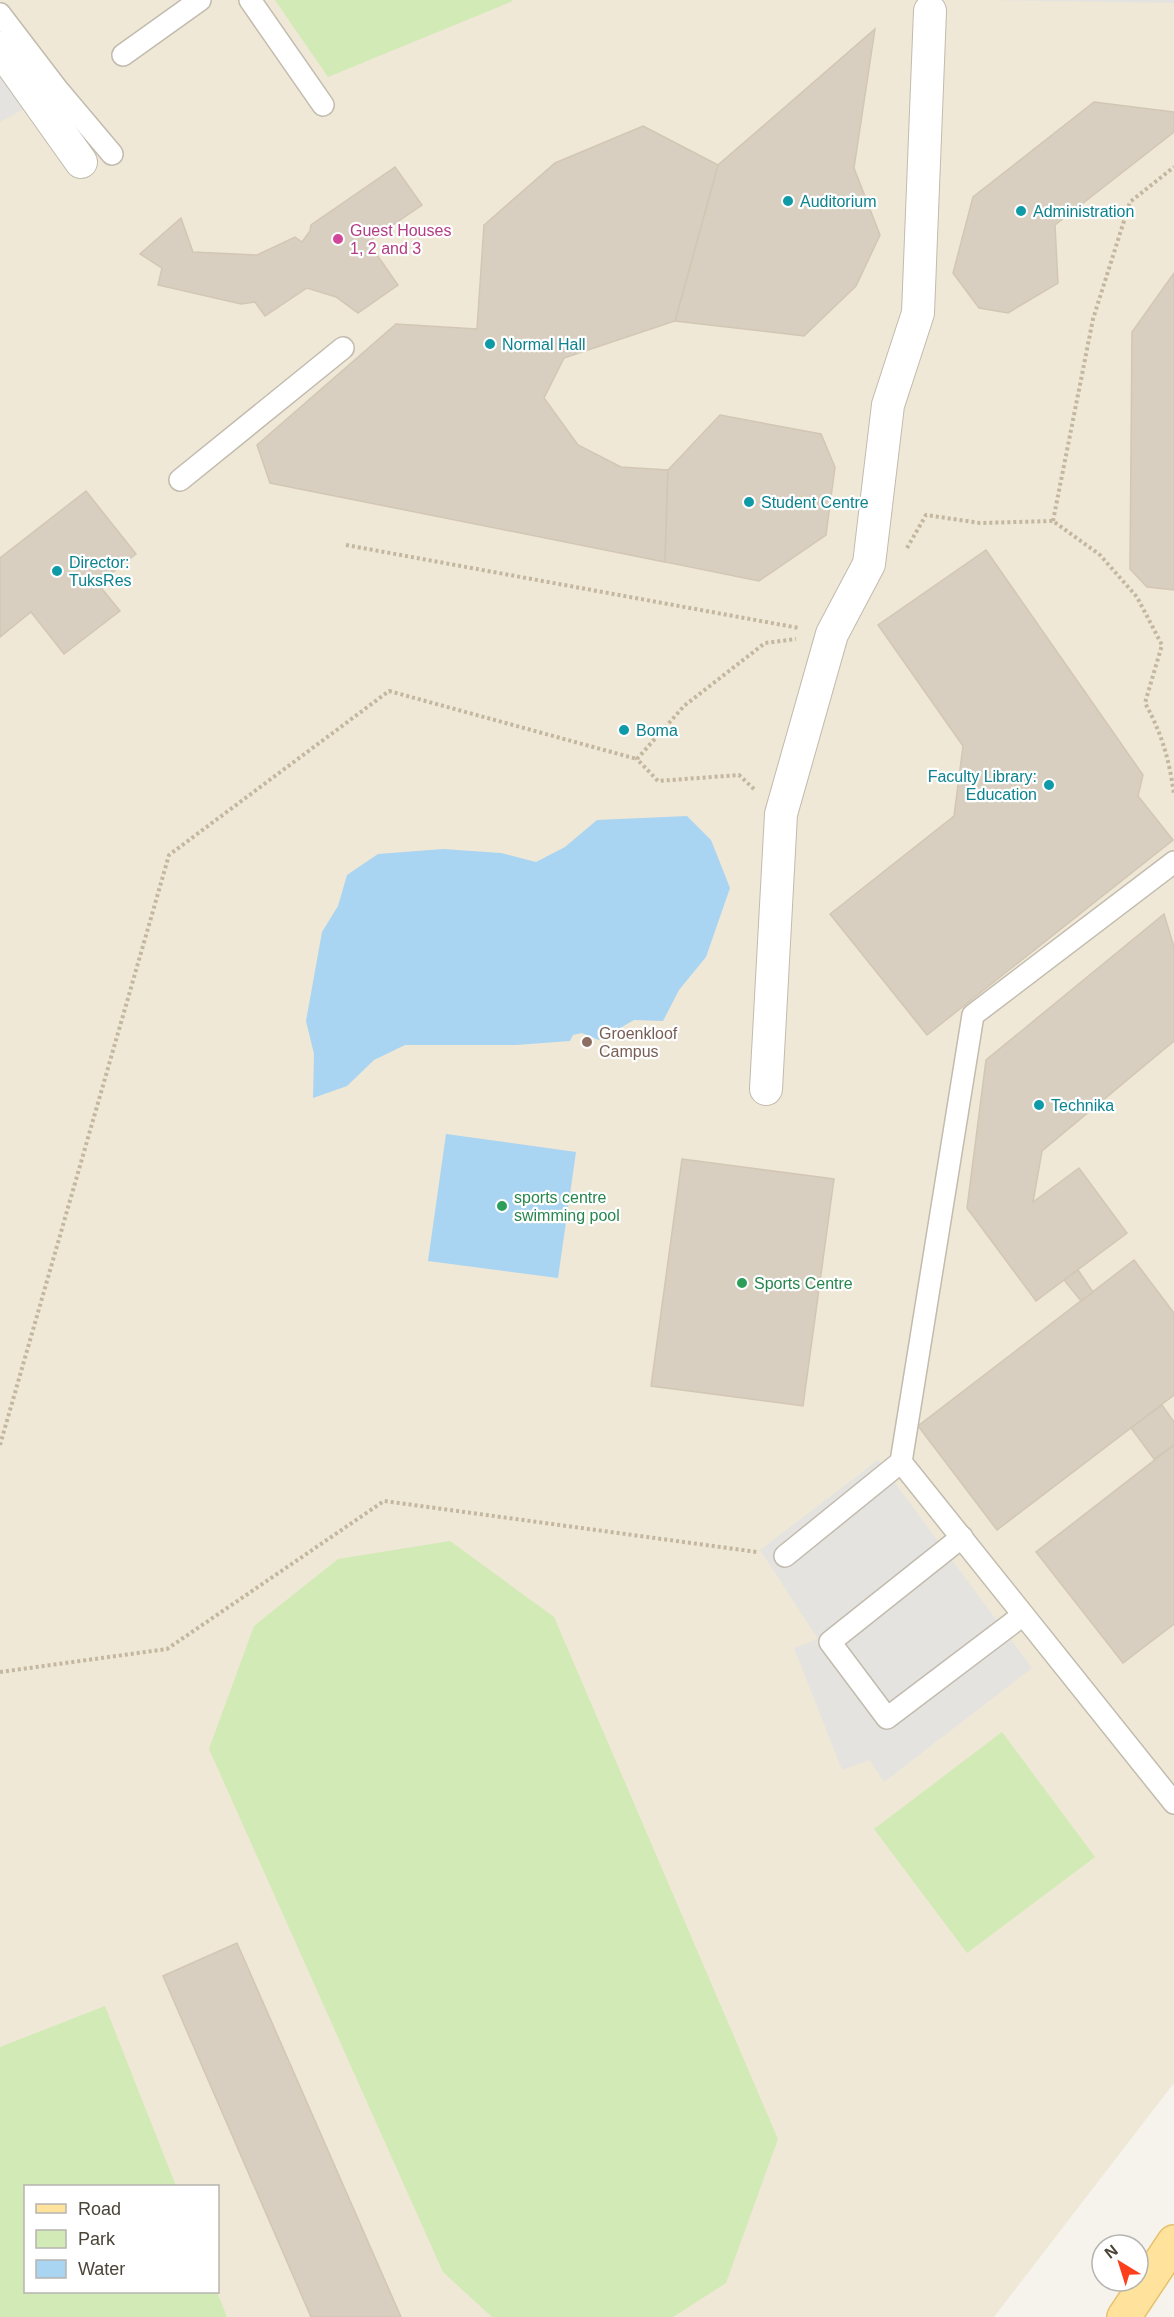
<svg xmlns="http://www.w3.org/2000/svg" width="1174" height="2317" viewBox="0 0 1174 2317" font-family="Helvetica,sans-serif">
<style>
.education{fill:#efe8d6;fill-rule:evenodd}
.green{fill:#d2eab5}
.parking{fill:#e5e3e0}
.water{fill:#a9d4f2}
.building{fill:#d8cfc1;stroke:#d3c7b4;stroke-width:1.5}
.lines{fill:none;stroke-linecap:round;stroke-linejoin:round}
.service-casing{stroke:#c2bbae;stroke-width:24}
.pedestrian-casing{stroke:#c2bbae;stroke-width:34}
.primary-casing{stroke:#e6c16a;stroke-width:36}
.path{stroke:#c4b79f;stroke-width:4;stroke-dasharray:3 3;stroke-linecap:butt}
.service{stroke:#fff;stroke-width:21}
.pedestrian{stroke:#fff;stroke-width:32}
.primary{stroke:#ffe39c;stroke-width:33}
.culture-dot{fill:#0f9aa8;stroke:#fff;stroke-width:2}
.hotel-dot{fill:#d1479c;stroke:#fff;stroke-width:2}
.education-dot{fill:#8d6e63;stroke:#fff;stroke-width:2}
.leisure-dot{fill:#2e9e5b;stroke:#fff;stroke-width:2}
.labels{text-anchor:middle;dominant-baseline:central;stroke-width:4.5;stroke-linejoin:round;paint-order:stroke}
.culture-label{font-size:16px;fill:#0d838f;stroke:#fff;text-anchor:start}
.hotel-label{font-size:16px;fill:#b23c85;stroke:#fff;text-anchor:start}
.education-label{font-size:16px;fill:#785e54;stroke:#fff;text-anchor:start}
.leisure-label{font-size:16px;fill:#27864d;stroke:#fff;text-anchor:start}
</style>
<rect width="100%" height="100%" fill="#f6f3ec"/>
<path class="education" d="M0,0H1174V2083L994,2317H0ZM26,2186H218V2292H26Z"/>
<g class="green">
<path d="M275,0H512L513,1L328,77Z"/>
<path d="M450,1541L554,1617L778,2139L726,2283L673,2317H492L443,2272L209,1749L254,1626L338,1559Z"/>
<path d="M1002,1732L1095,1857L967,1953L874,1829Z"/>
<path d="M105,2006L176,2186H26V2292H217L227,2317H0V2047Z"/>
</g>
<g class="parking">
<path d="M979,0H1174V3Z"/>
<path d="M0,73L24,109L0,122Z"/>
<path d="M878,1460L1032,1668L884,1782L870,1760L842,1770L794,1648L818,1639L760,1550Z"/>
</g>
<g class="water">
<path d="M687,816L711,840L730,888L706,957L679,990L663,1021L634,1020L599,1040L582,1033L573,1035L570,1041L516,1045H405L374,1060L347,1086L313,1098L314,1054L306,1021L322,932L338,906L347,875L378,854L443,849L501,853L536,862L565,847L597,820Z"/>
<path d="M446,1134L576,1152L558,1278L428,1261Z"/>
</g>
<g class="building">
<path d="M875,29L854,168L880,235L856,286L804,336L675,321L718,165Z"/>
<path d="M1094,102L1174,112V132L1055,225L1058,283L1008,313L979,308L953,273L973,197Z"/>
<path d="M643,126L718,165L675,321L564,358L544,398L578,445L621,467L668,470L665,562L270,483L257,445L396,324L477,329L484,225L555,163Z"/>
<path d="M395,167L422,205L368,242L398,285L358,313L336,297L307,288L265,316L255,302L241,304L158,285L162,268L140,254L181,218L193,252L257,255L295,237L302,242L310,231L311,225Z"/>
<path d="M1174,273V590L1147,587L1130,569L1132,332Z"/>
<path d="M720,415L821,434L835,467L826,535L759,581L665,562L668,470Z"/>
<path d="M86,491L136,554L98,584L120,611L64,654L31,612L0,637V558Z"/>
<path d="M986,550L1143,775L1138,796L1173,840L927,1035L830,914L954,816L963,746L878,625Z"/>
<path d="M1164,914L1174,947V1041L1042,1151L1033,1202L1079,1168L1127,1233L1036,1301L967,1208L986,1060Z"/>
<path d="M682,1159L834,1179L803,1406L651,1386Z"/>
<path d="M1134,1260L1174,1313V1395L997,1530L918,1426Z"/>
<path d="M1078,1270L1093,1292L1081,1301L1064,1280Z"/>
<path d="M1162,1405L1174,1422V1445L1154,1459L1131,1428Z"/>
<path d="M1174,1445V1624L1123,1663L1036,1552Z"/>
<path d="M237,1943L401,2317H311L163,1976Z"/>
</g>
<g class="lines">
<defs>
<g id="service">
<path d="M250,0L323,105"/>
<path d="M0,14L58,90L112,154"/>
<path d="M123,55L200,0"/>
<path d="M180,480L343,348"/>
<path d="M1174,862L973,1015L901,1462L1174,1803"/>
<path d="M962,1537L830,1642L887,1718L1023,1615"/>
<path d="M785,1556L901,1462"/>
</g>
<g id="pedestrian">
<path d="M0,48L81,162"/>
<path d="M766,1089L781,814L832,634L869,564L888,405L918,313L930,11"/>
</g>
<path id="primary" d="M1124,2317L1174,2242"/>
</defs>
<use href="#service" class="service-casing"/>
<use href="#pedestrian" class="pedestrian-casing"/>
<use href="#primary" class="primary-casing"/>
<g class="path">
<path d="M1053,521L1093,319L1130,202L1174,167"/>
<path d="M346,545L799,628"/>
<path d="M907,548L926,515L980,523L1053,521L1100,555L1137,597L1162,645L1145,703C1162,734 1169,759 1174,794"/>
<path d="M754,789L739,775L658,781L637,759L684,706L765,643L796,639"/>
<path d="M0,1445L169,855L389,691L637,759"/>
<path d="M0,1672L167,1649L384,1501L757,1552"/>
</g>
<use href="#service" class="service"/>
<use href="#pedestrian" class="pedestrian"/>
<use href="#primary" class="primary"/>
</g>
<g class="culture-dot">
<circle cx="788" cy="201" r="6"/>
<circle cx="1021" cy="211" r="6"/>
<circle cx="490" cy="344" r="6"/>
<circle cx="749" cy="502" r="6"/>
<circle cx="57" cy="571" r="6"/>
<circle cx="624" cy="730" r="6"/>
<circle cx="1049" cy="785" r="6"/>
<circle cx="1039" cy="1105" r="6"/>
</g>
<circle class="hotel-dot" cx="338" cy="239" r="6"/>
<circle class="education-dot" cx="587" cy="1042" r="6"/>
<g class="leisure-dot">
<circle cx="502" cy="1206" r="6"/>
<circle cx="742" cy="1283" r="6"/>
</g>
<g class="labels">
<g class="culture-label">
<text x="800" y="201">Auditorium</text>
<text x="1033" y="211">Administration</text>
<text x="502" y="344">Normal Hall</text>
<text x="761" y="502">Student Centre</text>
<text x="69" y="562">Director:<tspan x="69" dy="18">TuksRes</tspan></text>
<text x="636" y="730">Boma</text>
<text x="1037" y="776" text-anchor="end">Faculty Library:<tspan x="1037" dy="18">Education</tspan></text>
<text x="1051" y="1105">Technika</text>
</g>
<g class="hotel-label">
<text x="350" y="230">Guest Houses<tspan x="350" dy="18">1, 2 and 3</tspan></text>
</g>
<g class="education-label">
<text x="599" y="1033">Groenkloof<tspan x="599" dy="18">Campus</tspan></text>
</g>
<g class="leisure-label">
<text x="514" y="1197">sports centre<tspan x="514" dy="18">swimming pool</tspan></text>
<text x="754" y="1283">Sports Centre</text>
</g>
</g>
<rect x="24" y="2185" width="195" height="108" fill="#ffffff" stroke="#b7b4b0" stroke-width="1.5"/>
<rect x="36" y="2204" width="30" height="9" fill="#ffe39c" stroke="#b7b4b0" stroke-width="1.5"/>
<text x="78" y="2215" font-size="18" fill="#4b4439">Road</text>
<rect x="36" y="2230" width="30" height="18" fill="#d2eab5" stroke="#b7b4b0" stroke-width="1.5"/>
<text x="78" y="2245" font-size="18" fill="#4b4439">Park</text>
<rect x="36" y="2260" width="30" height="18" fill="#a9d4f2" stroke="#b7b4b0" stroke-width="1.5"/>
<text x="78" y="2275" font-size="18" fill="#4b4439">Water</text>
<g transform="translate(1120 2263) rotate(322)"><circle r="28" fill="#ffffff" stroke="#b7b4b0" stroke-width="1.5"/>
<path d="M0-4.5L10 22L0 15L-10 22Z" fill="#fc3f1d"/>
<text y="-9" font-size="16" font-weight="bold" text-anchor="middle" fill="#4b4439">N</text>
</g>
</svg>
